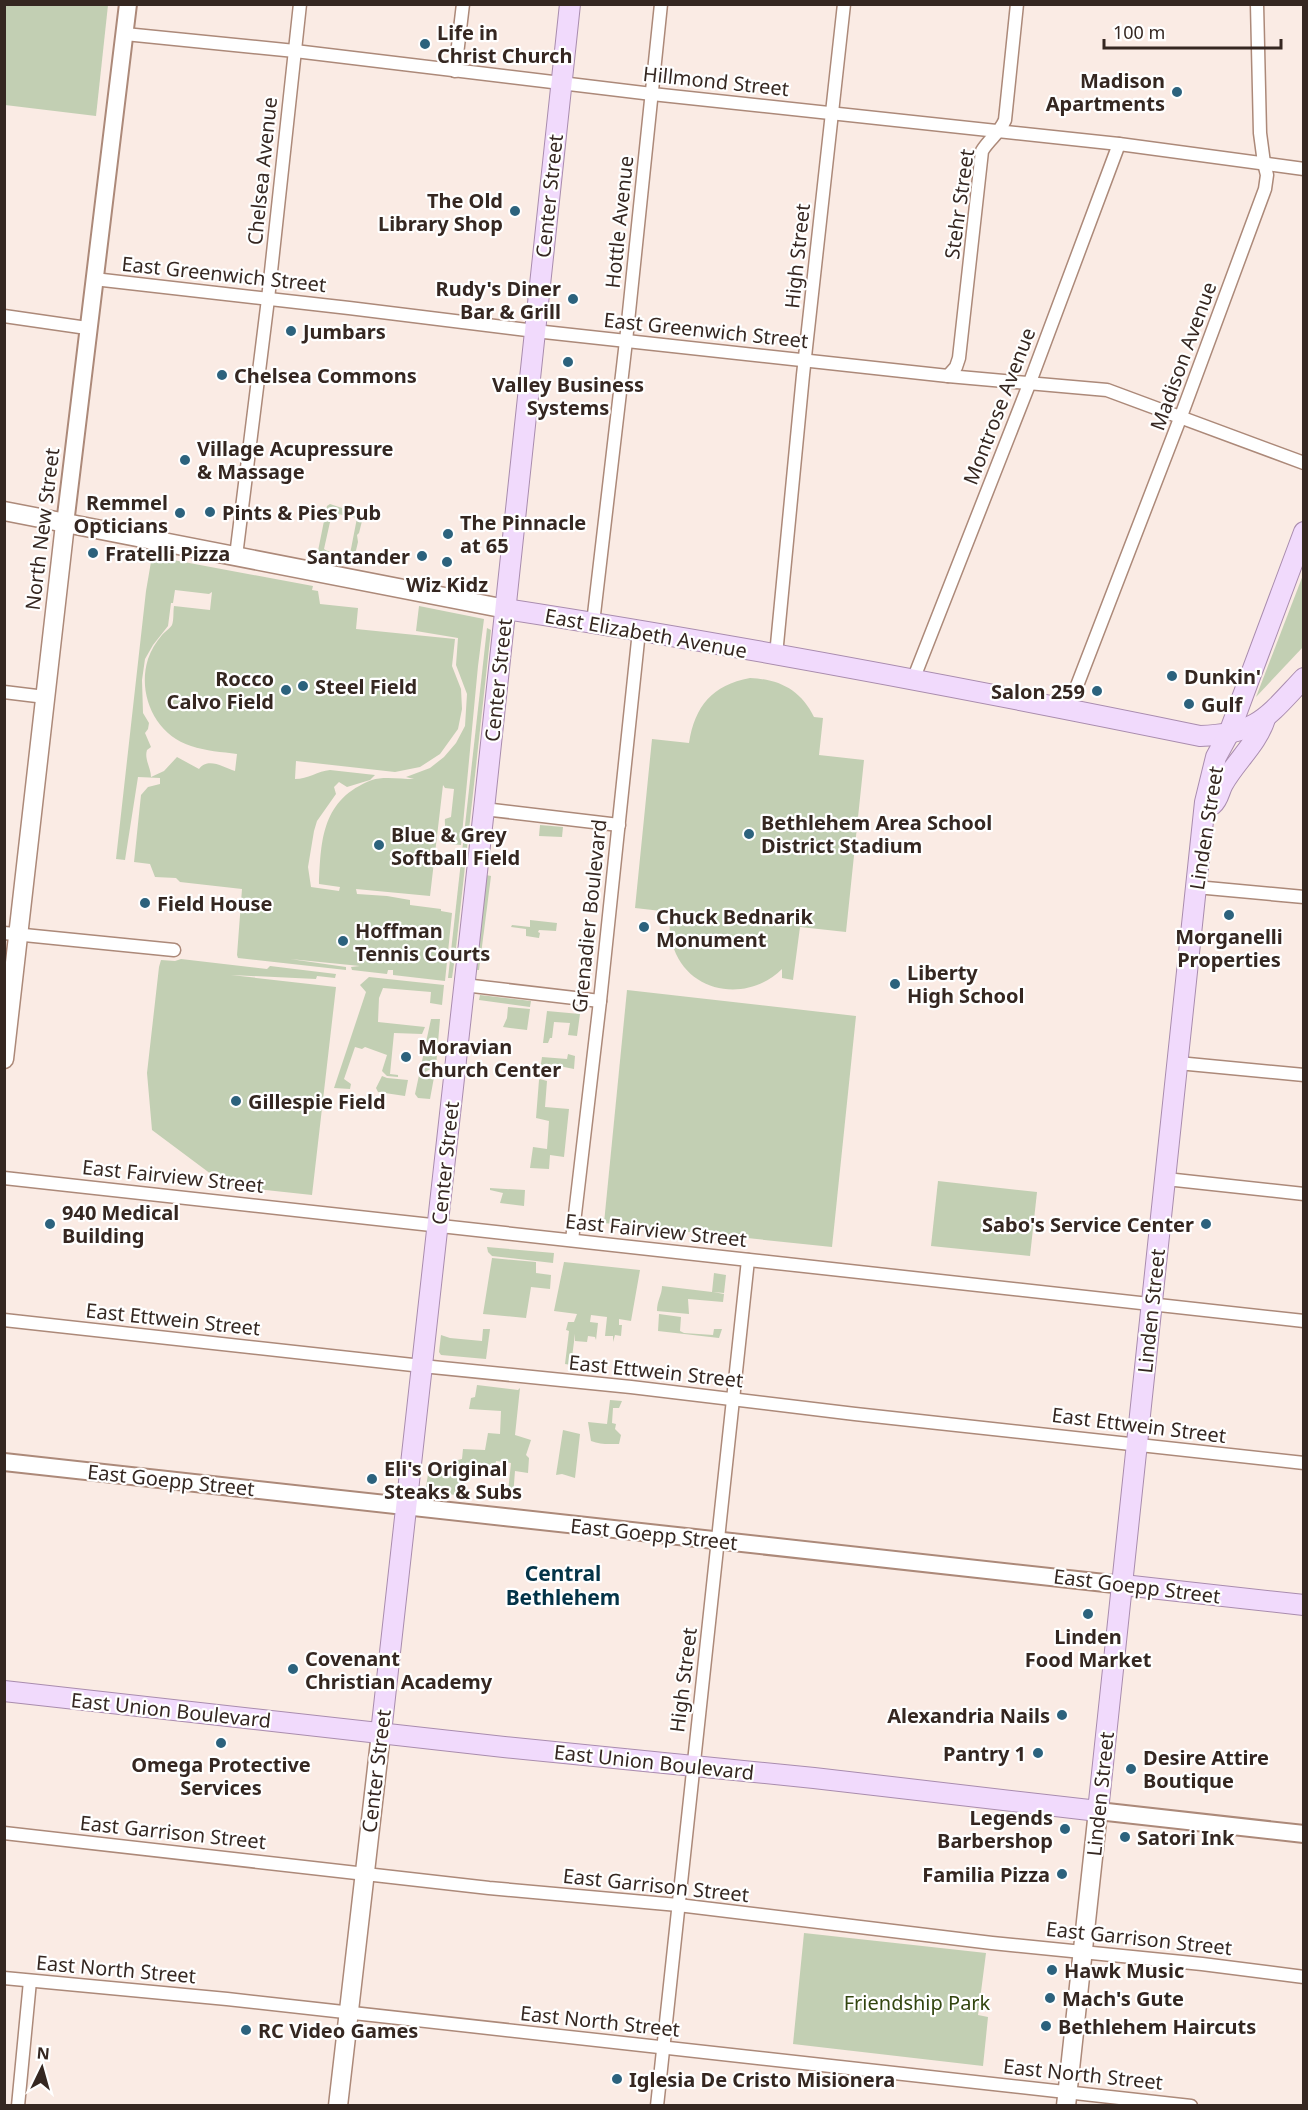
<svg xmlns="http://www.w3.org/2000/svg" width="1308" height="2110" viewBox="0 0 1308 2110" font-family="'Noto Sans',sans-serif">
<style>
.green{fill:#c2cfb3;fill-rule:evenodd}
.lines{fill:none;stroke-linecap:round;stroke-linejoin:round}
.minor-casing{stroke:#ac8979;stroke-width:15}
.tertiary-casing{stroke:#ac8979;stroke-width:20}
.secondary-casing{stroke:#ac8979;stroke-width:21}
.primary-casing{stroke:#a98cae;stroke-width:22}
.minor{stroke:#fff;stroke-width:12}
.tertiary{stroke:#fff;stroke-width:16}
.secondary{stroke:#fff;stroke-width:18}
.primary{stroke:#f1dafc;stroke-width:20}
.poi-dot{fill:#2c627d;stroke:#fff;stroke-width:2}
.labels{text-anchor:middle;dominant-baseline:central;stroke-width:4.5;stroke-linejoin:round;paint-order:stroke}
.poi-label{font-size:20px;font-weight:bold;fill:#352721;stroke:#fff;text-anchor:start}
.street-label{font-size:20px;fill:#352721;stroke:#fff}
.park-label{font-size:20px;fill:#32450f;stroke:#fff}
.neighbourhood-label{font-size:21px;font-weight:bold;fill:#033347;stroke:#fff}
</style>
<rect width="100%" height="100%" fill="#faebe4"/>
<g class="green">
<path d="M5,4L108,5L96,116L5,105Z"/>
<path d="M330,504L342,508L343,515L332,513L324,549C329,553 336,550 341,554L338,560L317,556L327,506Z"/>
<path d="M360,510L367,511L366,517H363L359,533L357,535L358,542L353,563L343,561V553L350,554L357,518L347,516H358Z"/>
<path d="M152,556L313,586L312,590L318,591L320,604L358,608L356,629L455,639L452,666L461,689L462,709L458,729L440,754L420,767L395,772L296,761L295,779C308,779 318,771 330,770L375,775L370,780L347,787L339,782L334,787L336,794L317,821L314,831L308,867L311,887L339,891L340,887L319,884C321,839 322,799 372,780C383,776 401,779 414,779L406,777L430,768L444,757L456,743L465,726L467,694L456,665L458,638L416,631L419,606L484,619L478,666L461,845L450,844C448,837 444,827 445,819L451,817L454,789L445,788L443,785L430,896L356,889L357,894L387,896L410,900V905L441,909V911L452,913L445,981L393,975V970H388L387,974L352,970L351,967L360,966L290,959L346,967V970L238,958L237,955L242,889L180,882L176,878L155,877L150,864L134,862L141,795L148,787L160,784V778L138,777L125,860L116,859L146,591ZM175,590L209,594L212,592L210,610L174,606C173,612 174,620 172,625C170,628 165,632 162,635C156,642 151,650 148,659C137,694 155,735 191,746C206,751 222,752 237,754L235,771C223,767 208,757 199,769L177,757L164,771L151,777C151,768 144,759 147,750L151,747L145,733L148,729L149,723L143,713L142,680L145,659L153,645L168,626L171,603H173Z"/>
<path d="M1303,575V647L1256,697Z"/>
<path d="M487,628L491,630L455,957L452,978H448Z"/>
<path d="M750,678C779,679 801,690 814,717L823,718L819,755L864,760L846,932L800,927L793,980L782,978V969C749,1002 691,995 674,949C669,937 669,924 670,912L635,908L652,739L689,743C695,706 712,685 750,678Z"/>
<path d="M540,825L563,827L562,837L539,836Z"/>
<path d="M486,875L491,876L479,970H475Z"/>
<path d="M530,920L557,923L556,931L539,930L538,932L540,933L539,938L526,936V929L511,927L512,925L530,927Z"/>
<path d="M181,959L267,969L270,966L336,974L335,978L317,976L316,979L231,975L336,987L312,1195L227,1186L152,1130L147,1073L159,967L161,960L175,961Z"/>
<path d="M369,977L444,985L442,1005L430,1003L431,992L383,988L379,998L378,1022L425,1027L422,1034L394,1033L390,1074L398,1075V1077L387,1076L382,1071L387,1055L365,1047L362,1049L355,1047L344,1079L351,1084L350,1089L334,1088L366,992L360,985Z"/>
<path d="M627,990L856,1016L832,1247L604,1223Z"/>
<path d="M480,995L531,1001L530,1007L479,1000Z"/>
<path d="M508,1007L530,1009L527,1030L503,1027L507,1018Z"/>
<path d="M547,1011L580,1014L577,1036L568,1035L570,1023L554,1022L552,1038H550L548,1043H543Z"/>
<path d="M431,1019H440L436,1066L425,1072H435L430,1099L418,1098L415,1094Z"/>
<path d="M568,1054L575,1056L574,1069L549,1064L542,1066L540,1070L542,1057L567,1059Z"/>
<path d="M382,1076L387,1078L408,1080L405,1096L378,1092L376,1088Z"/>
<path d="M540,1079L547,1081L545,1107L569,1109L564,1157L550,1155L549,1169L530,1168L533,1147L547,1149L549,1121L536,1118L539,1080Z"/>
<path d="M938,1181L1037,1192L1030,1256L931,1246Z"/>
<path d="M490,1188L525,1190L524,1206L500,1203L503,1193L490,1190Z"/>
<path d="M487,1247L554,1253L553,1263L492,1256L488,1252Z"/>
<path d="M492,1258L536,1262V1273L551,1275L550,1289L531,1287L526,1318L483,1314Z"/>
<path d="M564,1262L640,1270L631,1321L619,1319V1325H622L621,1336L615,1335L613,1342V1336H605L607,1317L591,1315L590,1322L598,1323L596,1340L595,1337L588,1336L587,1342L575,1341V1334L571,1365L565,1364L569,1331L566,1330L568,1322H574L577,1314L554,1311Z"/>
<path d="M714,1273L726,1275L724,1293L713,1292L724,1294L723,1302L688,1299L689,1314L657,1311C657,1300 662,1295 662,1286L712,1292Z"/>
<path d="M659,1314L681,1317L680,1331L684,1333L713,1335L714,1329H722L719,1338L658,1331Z"/>
<path d="M483,1329H490L486,1359L441,1355L439,1352L441,1335L450,1338L482,1341Z"/>
<path d="M477,1385L518,1390L520,1388L515,1435L531,1440L526,1455L529,1458L528,1473L515,1471L513,1497H510L509,1500L493,1497V1493L508,1492L511,1463L496,1461L495,1468L453,1463V1461L462,1459L463,1449L485,1450L488,1433L500,1434L501,1411L469,1409L471,1398L475,1397Z"/>
<path d="M610,1400L622,1401L619,1408H613L612,1423L616,1424L615,1429L621,1435L619,1444C609,1444 601,1445 591,1441L588,1422L607,1424Z"/>
<path d="M563,1430L580,1434L575,1478L562,1474L556,1475Z"/>
<path d="M428,1474L466,1478V1483H463L465,1496L429,1492L426,1487Z"/>
<path d="M804,1933L986,1953L978,2015L988,2017L983,2066L793,2044Z"/>
</g>
<g class="lines">
<defs>
<g id="minor">
<path d="M125,34L295,51L652,94L1119,144L1304,169"/>
<path d="M455,71L463,4"/>
<path d="M94,279L349,308L535,331L948,376L1107,390L1304,463"/>
<path d="M4,316L87,328"/>
<path d="M948,376L956,367L959,358L982,151C990,138 999,134 1005,120L1017,4"/>
<path d="M236,556L268,299L300,4"/>
<path d="M593,623L626,341L661,4"/>
<path d="M776,655L803,375L844,4"/>
<path d="M913,680L1030,382L1119,144"/>
<path d="M4,692L45,697"/>
<path d="M1068,709L1181,416L1265,189L1267,175L1264,163L1260,133L1257,4"/>
<path d="M484,809L619,825"/>
<path d="M1196,887L1304,897"/>
<path d="M4,933L174,950"/>
<path d="M464,985L600,1001"/>
<path d="M1178,1063L1304,1075"/>
<path d="M4,1178L1304,1321"/>
<path d="M1166,1179L1304,1194"/>
<path d="M572,1240L600,1001L639,631"/>
<path d="M4,1320L422,1366L631,1387L855,1414L1304,1463"/>
<path d="M4,1833L489,1888L678,1905L992,1943L1202,1964L1304,1977"/>
<path d="M4,1978L227,1999L1191,2106"/>
<path d="M18,2106L30,1981"/>
<path d="M657,2106L748,1260"/>
</g>
<g id="tertiary">
<path d="M65,524L128,4"/>
<path d="M4,1462L1123,1585"/>
<path d="M1098,1811L1304,1834"/>
</g>
<g id="secondary">
<path d="M4,511L506,609"/>
<path d="M4,1059L65,524"/>
<path d="M338,2106L381,1733"/>
<path d="M1066,2106L1098,1811"/>
</g>
<g id="primary">
<path d="M506,609C738,645 970,689 1200,736C1258,734 1267,717 1304,678"/>
<path d="M1212,805C1219,799 1219,791 1223,784C1236,761 1257,744 1265,719"/>
<path d="M1123,1585L1304,1605"/>
<path d="M4,1691L504,1747L814,1778L1098,1811L1205,802L1216,757L1229,733L1304,532"/>
<path d="M381,1733L484,809L570,4"/>
</g>
</defs>
<use href="#minor" class="minor-casing"/>
<use href="#tertiary" class="tertiary-casing"/>
<use href="#secondary" class="secondary-casing"/>
<use href="#primary" class="primary-casing"/>
<use href="#minor" class="minor"/>
<use href="#tertiary" class="tertiary"/>
<use href="#secondary" class="secondary"/>
<use href="#primary" class="primary"/>
</g>
<g class="poi-dot">
<circle cx="425" cy="44" r="6"/>
<circle cx="1177" cy="92" r="6"/>
<circle cx="515" cy="211" r="6"/>
<circle cx="573" cy="299" r="6"/>
<circle cx="291" cy="331" r="6"/>
<circle cx="568" cy="362" r="6"/>
<circle cx="222" cy="375" r="6"/>
<circle cx="185" cy="460" r="6"/>
<circle cx="210" cy="512" r="6"/>
<circle cx="180" cy="513" r="6"/>
<circle cx="448" cy="534" r="6"/>
<circle cx="93" cy="553" r="6"/>
<circle cx="422" cy="556" r="6"/>
<circle cx="447" cy="562" r="6"/>
<circle cx="1172" cy="676" r="6"/>
<circle cx="303" cy="686" r="6"/>
<circle cx="286" cy="690" r="6"/>
<circle cx="1097" cy="691" r="6"/>
<circle cx="1189" cy="704" r="6"/>
<circle cx="749" cy="834" r="6"/>
<circle cx="379" cy="845" r="6"/>
<circle cx="145" cy="903" r="6"/>
<circle cx="1229" cy="915" r="6"/>
<circle cx="644" cy="927" r="6"/>
<circle cx="343" cy="941" r="6"/>
<circle cx="895" cy="984" r="6"/>
<circle cx="406" cy="1057" r="6"/>
<circle cx="236" cy="1101" r="6"/>
<circle cx="50" cy="1224" r="6"/>
<circle cx="1206" cy="1224" r="6"/>
<circle cx="372" cy="1479" r="6"/>
<circle cx="1088" cy="1614" r="6"/>
<circle cx="293" cy="1669" r="6"/>
<circle cx="1062" cy="1715" r="6"/>
<circle cx="221" cy="1743" r="6"/>
<circle cx="1038" cy="1753" r="6"/>
<circle cx="1131" cy="1769" r="6"/>
<circle cx="1065" cy="1829" r="6"/>
<circle cx="1125" cy="1837" r="6"/>
<circle cx="1062" cy="1874" r="6"/>
<circle cx="1052" cy="1970" r="6"/>
<circle cx="1050" cy="1998" r="6"/>
<circle cx="1046" cy="2026" r="6"/>
<circle cx="246" cy="2030" r="6"/>
<circle cx="617" cy="2079" r="6"/>
</g>
<g class="labels">
<g class="poi-label">
<text x="437" y="32">Life in<tspan x="437" dy="23">Christ Church</tspan></text>
<text x="1165" y="80" text-anchor="end">Madison<tspan x="1165" dy="23">Apartments</tspan></text>
<text x="503" y="200" text-anchor="end">The Old<tspan x="503" dy="23">Library Shop</tspan></text>
<text x="561" y="288" text-anchor="end">Rudy's Diner<tspan x="561" dy="23">Bar &amp; Grill</tspan></text>
<text x="303" y="331">Jumbars</text>
<text x="234" y="375">Chelsea Commons</text>
<text x="568" y="384" text-anchor="middle">Valley Business<tspan x="568" dy="23">Systems</tspan></text>
<text x="197" y="448">Village Acupressure<tspan x="197" dy="23">&amp; Massage</tspan></text>
<text x="168" y="502" text-anchor="end">Remmel<tspan x="168" dy="23">Opticians</tspan></text>
<text x="222" y="512">Pints &amp; Pies Pub</text>
<text x="460" y="522">The Pinnacle<tspan x="460" dy="23">at 65</tspan></text>
<text x="105" y="553">Fratelli Pizza</text>
<text x="410" y="556" text-anchor="end">Santander</text>
<text x="447" y="584" text-anchor="middle">Wiz Kidz</text>
<text x="1184" y="676">Dunkin'</text>
<text x="274" y="678" text-anchor="end">Rocco<tspan x="274" dy="23">Calvo Field</tspan></text>
<text x="315" y="686">Steel Field</text>
<text x="1085" y="691" text-anchor="end">Salon 259</text>
<text x="1201" y="704">Gulf</text>
<text x="761" y="822">Bethlehem Area School<tspan x="761" dy="23">District Stadium</tspan></text>
<text x="391" y="834">Blue &amp; Grey<tspan x="391" dy="23">Softball Field</tspan></text>
<text x="157" y="903">Field House</text>
<text x="656" y="916">Chuck Bednarik<tspan x="656" dy="23">Monument</tspan></text>
<text x="355" y="930">Hoffman<tspan x="355" dy="23">Tennis Courts</tspan></text>
<text x="1229" y="936" text-anchor="middle">Morganelli<tspan x="1229" dy="23">Properties</tspan></text>
<text x="907" y="972">Liberty<tspan x="907" dy="23">High School</tspan></text>
<text x="418" y="1046">Moravian<tspan x="418" dy="23">Church Center</tspan></text>
<text x="248" y="1101">Gillespie Field</text>
<text x="62" y="1212">940 Medical<tspan x="62" dy="23">Building</tspan></text>
<text x="1194" y="1224" text-anchor="end">Sabo's Service Center</text>
<text x="384" y="1468">Eli's Original<tspan x="384" dy="23">Steaks &amp; Subs</tspan></text>
<text x="1088" y="1636" text-anchor="middle">Linden<tspan x="1088" dy="23">Food Market</tspan></text>
<text x="305" y="1658">Covenant<tspan x="305" dy="23">Christian Academy</tspan></text>
<text x="1050" y="1715" text-anchor="end">Alexandria Nails</text>
<text x="1026" y="1753" text-anchor="end">Pantry 1</text>
<text x="1143" y="1757">Desire Attire<tspan x="1143" dy="23">Boutique</tspan></text>
<text x="221" y="1764" text-anchor="middle">Omega Protective<tspan x="221" dy="23">Services</tspan></text>
<text x="1053" y="1817" text-anchor="end">Legends<tspan x="1053" dy="23">Barbershop</tspan></text>
<text x="1137" y="1837">Satori Ink</text>
<text x="1050" y="1874" text-anchor="end">Familia Pizza</text>
<text x="1064" y="1970">Hawk Music</text>
<text x="1062" y="1998">Mach's Gute</text>
<text x="1058" y="2026">Bethlehem Haircuts</text>
<text x="258" y="2030">RC Video Games</text>
<text x="629" y="2079">Iglesia De Cristo Misionera</text>
</g>
<g class="street-label">
<text transform="translate(716 81) rotate(6)">Hillmond Street</text>
<text transform="translate(262 171) rotate(-84)">Chelsea Avenue</text>
<text transform="translate(549 196) rotate(-84)">Center Street</text>
<text transform="translate(959 204) rotate(-82)">Stehr Street</text>
<text transform="translate(619 222) rotate(-84)">Hottle Avenue</text>
<text transform="translate(797 256) rotate(-84)">High Street</text>
<text transform="translate(224 274) rotate(6)">East Greenwich Street</text>
<text transform="translate(706 330) rotate(6)">East Greenwich Street</text>
<text transform="translate(1183 356) rotate(-70)">Madison Avenue</text>
<text transform="translate(999 406) rotate(-69)">Montrose Avenue</text>
<text transform="translate(42 529) rotate(-83)">North New Street</text>
<text transform="translate(646 633) rotate(10)">East Elizabeth Avenue</text>
<text transform="translate(498 680) rotate(-84)">Center Street</text>
<text transform="translate(1206 828) rotate(-81)">Linden Street</text>
<text transform="translate(589 916) rotate(-84)">Grenadier Boulevard</text>
<text transform="translate(445 1163) rotate(-84)">Center Street</text>
<text transform="translate(173 1176) rotate(6)">East Fairview Street</text>
<text transform="translate(656 1230) rotate(6)">East Fairview Street</text>
<text transform="translate(1151 1311) rotate(-84)">Linden Street</text>
<text transform="translate(173 1319) rotate(6)">East Ettwein Street</text>
<text transform="translate(656 1371) rotate(6)">East Ettwein Street</text>
<text transform="translate(1139 1425) rotate(7)">East Ettwein Street</text>
<text transform="translate(171 1480) rotate(6)">East Goepp Street</text>
<text transform="translate(654 1534) rotate(6)">East Goepp Street</text>
<text transform="translate(1137 1586) rotate(7)">East Goepp Street</text>
<text transform="translate(683 1680) rotate(-83)">High Street</text>
<text transform="translate(171 1710) rotate(6)">East Union Boulevard</text>
<text transform="translate(654 1762) rotate(6)">East Union Boulevard</text>
<text transform="translate(376 1771) rotate(-83)">Center Street</text>
<text transform="translate(1100 1794) rotate(-84)">Linden Street</text>
<text transform="translate(173 1832) rotate(6)">East Garrison Street</text>
<text transform="translate(656 1885) rotate(6)">East Garrison Street</text>
<text transform="translate(1139 1938) rotate(6)">East Garrison Street</text>
<text transform="translate(116 1969) rotate(5)">East North Street</text>
<text transform="translate(600 2021) rotate(6)">East North Street</text>
<text transform="translate(1083 2074) rotate(6)">East North Street</text>
</g>
<g class="park-label">
<text x="917" y="2002">Friendship Park</text>
</g>
<g class="neighbourhood-label">
<text x="563" y="1573">Central<tspan x="563" dy="24">Bethlehem</tspan></text>
</g>
</g>
<rect width="1308" height="2110" fill="none" stroke="#352721" stroke-width="12"/>
<g transform="translate(42 2068) rotate(5)" stroke="#ffffff" stroke-width="4.5" paint-order="stroke">
<path d="M0-4.5L10 22L0 15L-10 22Z" fill="#352721"/>
<text y="-9" font-size="16" font-weight="bold" text-anchor="middle" fill="#352721">N</text>
</g>
<path d="M1104 39v9h177v-9" fill="none" stroke="#352721" stroke-width="3"/>
<text x="1113" y="39" font-size="18" fill="#352721" stroke="#ffffff" stroke-width="4.5" paint-order="stroke">100 m</text>
</svg>
